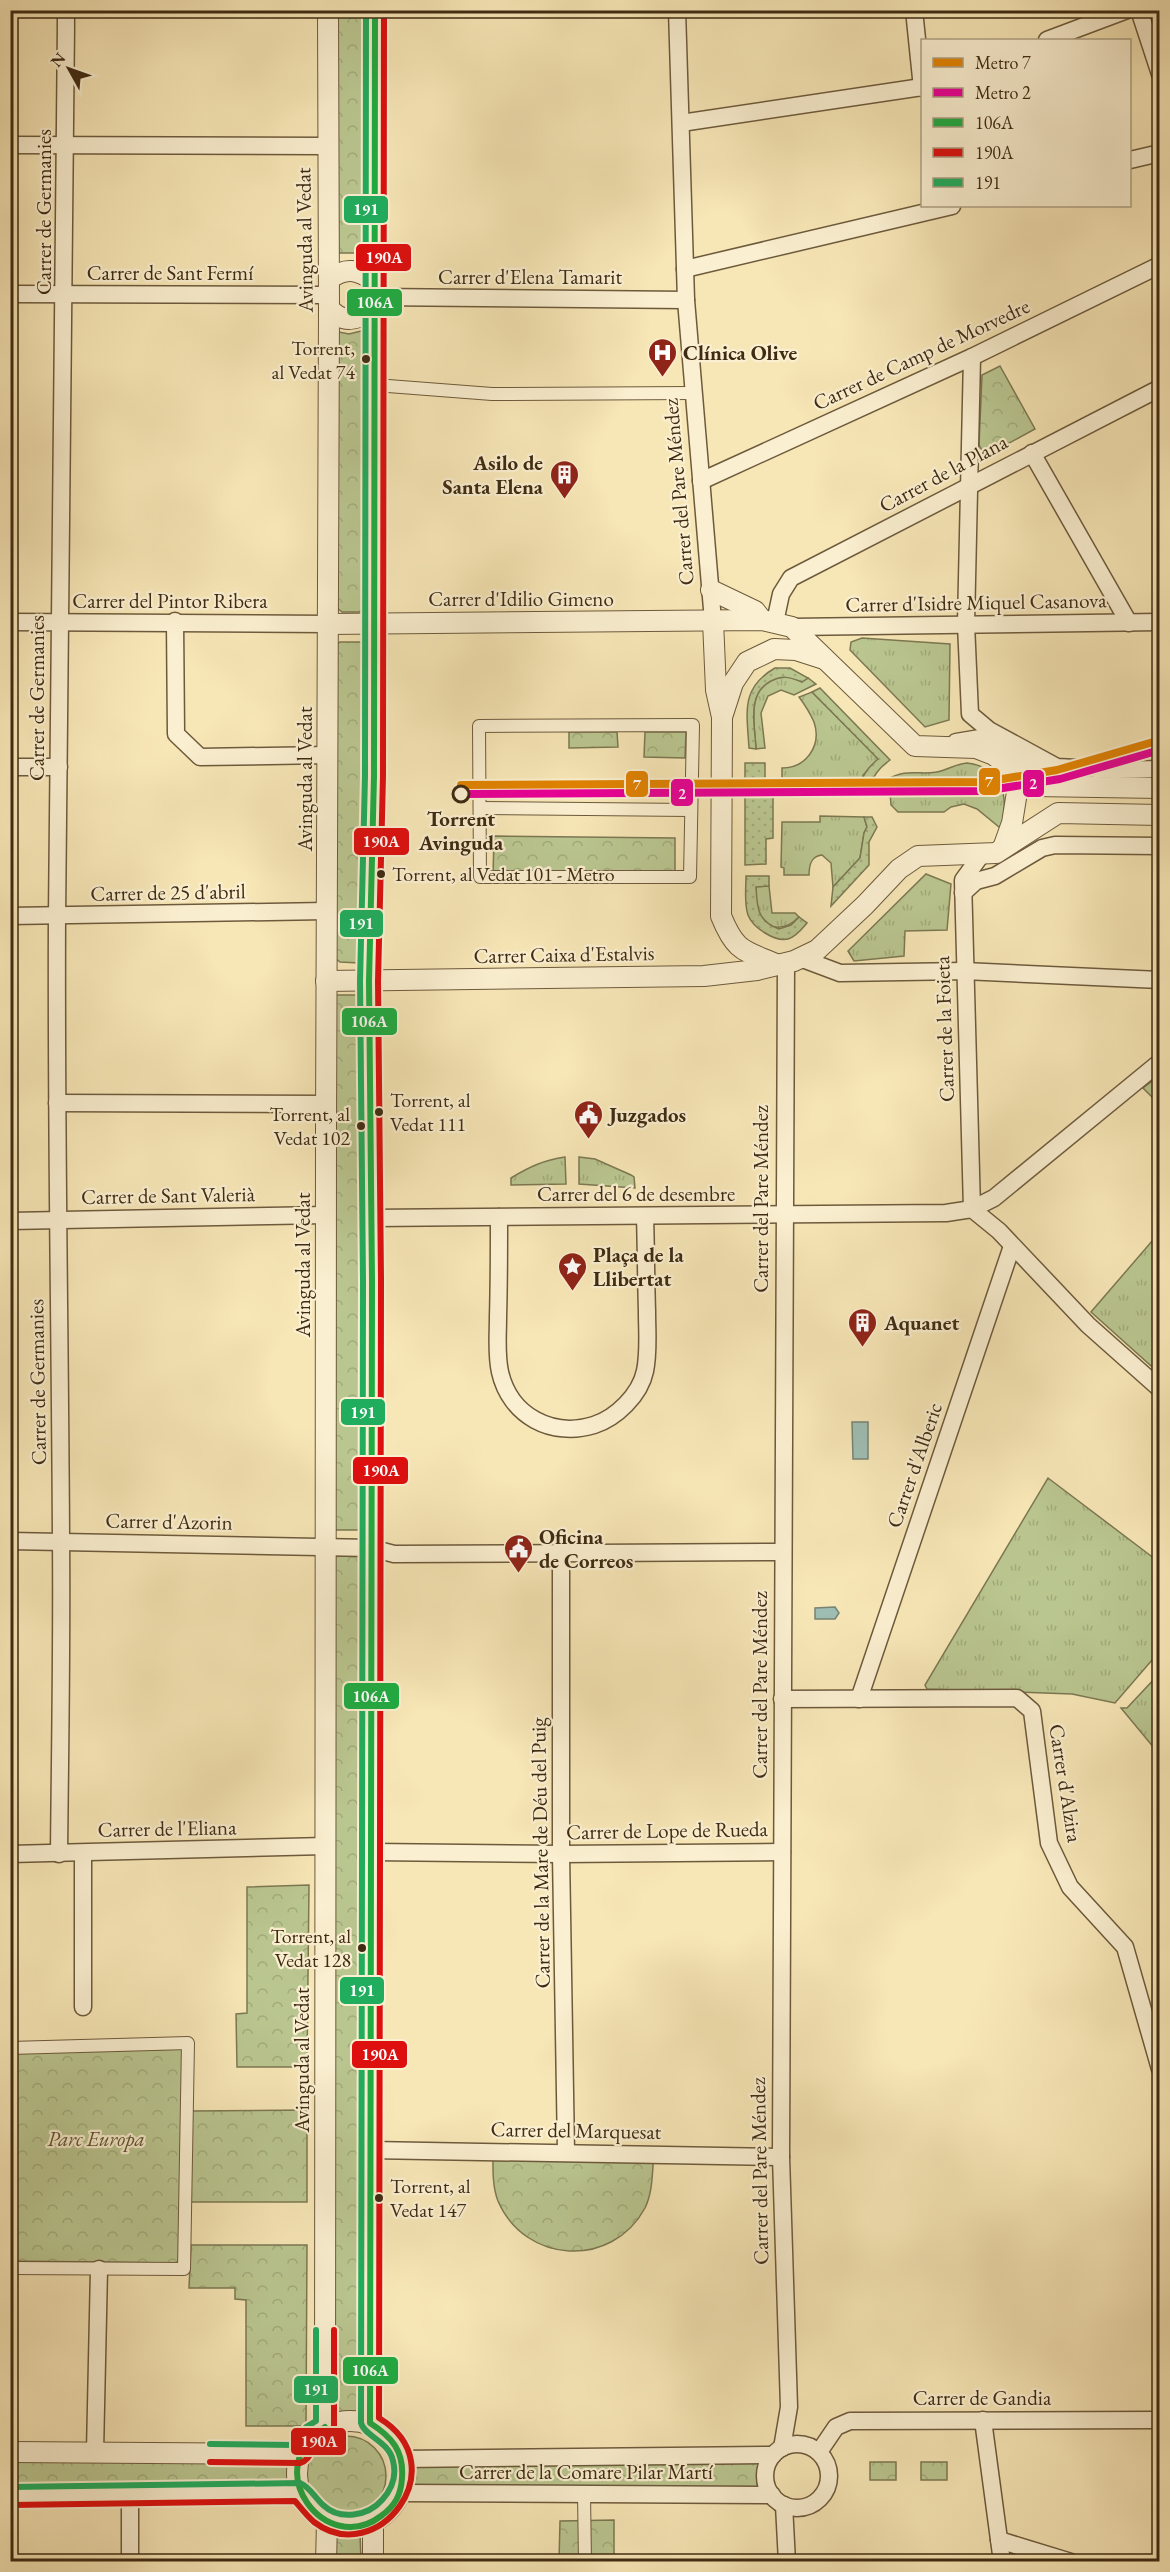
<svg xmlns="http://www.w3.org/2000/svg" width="1170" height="2572" viewBox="0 0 1170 2572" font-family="'EB Garamond',serif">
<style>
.grass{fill:url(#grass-tufts);stroke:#7c7852;stroke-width:1.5}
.park{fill:url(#park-crowns);stroke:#7c7852;stroke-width:1.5}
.garden{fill:url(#garden-dots);stroke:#7c7852;stroke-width:1.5}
.water{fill:#9ebeb4;stroke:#788374;stroke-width:1.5}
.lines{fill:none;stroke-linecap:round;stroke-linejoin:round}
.pedestrian-casing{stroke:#6d5a3c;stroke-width:14}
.minor-casing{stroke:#6d5a3c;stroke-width:19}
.tertiary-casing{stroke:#6d5a3c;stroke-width:22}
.pedestrian{stroke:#faefd0;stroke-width:12}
.minor{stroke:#faefd0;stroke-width:16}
.tertiary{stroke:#faefd0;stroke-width:20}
.bus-1-casing{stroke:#faefd0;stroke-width:10}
.bus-2-casing{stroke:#faefd0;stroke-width:10}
.bus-3-casing{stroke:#faefd0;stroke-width:10}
.bus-1{stroke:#1eac42;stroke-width:6}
.bus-2{stroke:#dd0f0f;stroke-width:6}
.bus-3{stroke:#20ad5d;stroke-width:6}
.metro-1-casing{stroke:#faefd0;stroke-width:12}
.metro-2-casing{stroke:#faefd0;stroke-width:12}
.metro-1{stroke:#e08202;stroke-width:8}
.metro-2{stroke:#e70095;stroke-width:8}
.bus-dot{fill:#3f2b13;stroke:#faefd0;stroke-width:2}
.stop-dot{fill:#faefd0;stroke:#3f2b13;stroke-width:3}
.labels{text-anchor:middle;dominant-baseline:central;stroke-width:4.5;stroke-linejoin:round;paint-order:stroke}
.bus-label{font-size:20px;fill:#3f2b13;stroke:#faefd0;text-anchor:end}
.street-label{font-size:21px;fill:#3f2b13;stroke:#faefd0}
.poi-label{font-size:21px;font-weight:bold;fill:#3f2b13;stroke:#faefd0;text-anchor:start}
.stop-label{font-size:21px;font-weight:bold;fill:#3f2b13;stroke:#faefd0}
.park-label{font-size:21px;font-style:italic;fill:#5e5232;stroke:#faefd0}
.line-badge{stroke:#faefd0;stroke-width:2}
.badge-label{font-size:16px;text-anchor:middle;font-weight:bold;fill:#fff}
</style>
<defs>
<pattern id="grass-tufts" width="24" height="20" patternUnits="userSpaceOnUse" patternTransform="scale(1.5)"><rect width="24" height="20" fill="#bac690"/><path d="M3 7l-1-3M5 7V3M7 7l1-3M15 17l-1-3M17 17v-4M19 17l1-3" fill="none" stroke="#a1aa7b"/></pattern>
<pattern id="park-crowns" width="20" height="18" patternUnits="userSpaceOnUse" patternTransform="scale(1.5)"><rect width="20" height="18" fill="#bac690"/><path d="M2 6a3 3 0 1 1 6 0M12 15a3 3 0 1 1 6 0" fill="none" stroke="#a1aa7b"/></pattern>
<pattern id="garden-dots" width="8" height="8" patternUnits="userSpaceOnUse" patternTransform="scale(1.5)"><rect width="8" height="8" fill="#bac690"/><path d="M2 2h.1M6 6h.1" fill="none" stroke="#a1aa7b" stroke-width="1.8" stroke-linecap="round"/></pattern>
</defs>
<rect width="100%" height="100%" fill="#f7e6b6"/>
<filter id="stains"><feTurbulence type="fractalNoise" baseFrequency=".00333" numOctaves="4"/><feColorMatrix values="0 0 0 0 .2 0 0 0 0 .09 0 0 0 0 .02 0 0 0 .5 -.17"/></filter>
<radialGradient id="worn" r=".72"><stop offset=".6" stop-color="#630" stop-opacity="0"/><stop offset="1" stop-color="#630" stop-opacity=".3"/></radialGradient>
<g class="grass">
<path d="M862,638L950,644L949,720L925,727L850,650L851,642Z"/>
<path d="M787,676L802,682L808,678L816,684L794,695L781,690L768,696L761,713L765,748L756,749C754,719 745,678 787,676Z"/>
<path d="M812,692L879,759L863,775L861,789H820V785H782V768C806,768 822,746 814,722C810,713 805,705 799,697Z"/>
<path d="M967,763C1005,768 1007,796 1003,827H999L977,809L964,804L951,807L944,812H898L891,805L890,792H883L887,780C908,766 925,778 944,770C953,767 957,764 967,763Z"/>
<path d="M820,816L864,817L867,827L864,833L860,858L833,887L831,863L822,855C811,856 809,865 809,875H784V868L781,867L782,822H820Z"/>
<path d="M926,874L951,884L947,930L905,931L904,956L854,961L848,951Z"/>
<path d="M756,886H769L772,913H795L799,917C787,929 770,933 759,915C754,908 756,895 756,886Z"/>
<path d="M1159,1076V1104L1143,1088Z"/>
<path d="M565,1157L566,1184L511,1185V1178C529,1167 544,1160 565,1157Z"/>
<path d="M579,1157L595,1159L631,1175L634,1177L635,1188L579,1184Z"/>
<path d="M1159,1233V1373L1091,1312Z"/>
<path d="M1048,1478L1159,1562V1652L1115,1703L1072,1694L927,1689L925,1685Z"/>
<path d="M1159,1674V1754L1121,1708H1127Z"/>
</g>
<g class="park">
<path d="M336,11H365V249L359,253H340L335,249Z"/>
<path d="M361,331L363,332L364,339L363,609L359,612H342L336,607L337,334L339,332L349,334Z"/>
<path d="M1000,366L1035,429L989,454L983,452L979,445L982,375Z"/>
<path d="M340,642H360L364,646L363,959L359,963L340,962L335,958L336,645Z"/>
<path d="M569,732H617L618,747L569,748Z"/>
<path d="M645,732H686L685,758L644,757Z"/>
<path d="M494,836L675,838V877H493Z"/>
<path d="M335,995H362V1528L360,1530H336L335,1528Z"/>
<path d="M338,1556H358L362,1560L360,2417L357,2418H334L335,1557Z"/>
<path d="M309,1885L307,2067H237L236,2014L247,2013V1887Z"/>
<path d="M183,2049L179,2263L11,2261L10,2053Z"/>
<path d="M307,2110V2202H191V2111Z"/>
<path d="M493,2151L654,2154C652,2172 653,2192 645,2208C612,2269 525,2264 498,2201C492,2186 493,2167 493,2151Z"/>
<path d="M191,2245H307L306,2426H246V2300L235,2299V2288H189Z"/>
<circle cx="346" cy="2476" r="40"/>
<path d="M10,2453L300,2454L296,2472L299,2492L11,2494Z"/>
<path d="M773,2455C765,2471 765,2479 772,2495L400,2493L404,2475L402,2459Z"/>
<rect x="870" y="2462" width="26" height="18"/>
<rect x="921" y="2462" width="26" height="18"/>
<path d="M614,2520V2561L559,2562L560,2521Z"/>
<path d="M334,2534H360L361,2561L331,2562Z"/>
</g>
<g class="garden">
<path d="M775,668H790L808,678L802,682C790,677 782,675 771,681C746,694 755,725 756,749L749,748C747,713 740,688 775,668Z"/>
<path d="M820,688L890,760C879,768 872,776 870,790L861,789C861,775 868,768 878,759L812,692Z"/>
<path d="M745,763H765V780H773V838L766,839V864L745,865Z"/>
<path d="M864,817H872L877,827L869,842V865L831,906L833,887L860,858L864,833L867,827Z"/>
<path d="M746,876H769V886L756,887C757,907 757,921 779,929L791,925L799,917L807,923C802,929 796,937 788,939C775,942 753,928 748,915C744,904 746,888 746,876Z"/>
</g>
<g class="water">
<path d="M852,1422H868V1459H853Z"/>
<path d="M835,1607L839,1613L835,1619H815V1608Z"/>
</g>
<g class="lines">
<defs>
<g id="pedestrian">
<path d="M375,385L492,394L693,393"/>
<path d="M693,725L690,877H480L479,726Z"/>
<path d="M480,808L691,810"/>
<path d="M10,2048L188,2043L184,2269L10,2268"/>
<path d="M584,2493L585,2562"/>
</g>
<g id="minor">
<path d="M677,10L686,300L713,621"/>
<path d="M914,10L922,88"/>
<path d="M1139,10L1160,74"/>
<path d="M1047,40L1127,10"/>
<path d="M681,123L922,87"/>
<path d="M10,145L327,146"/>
<path d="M1130,160L1160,153"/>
<path d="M685,269L952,206"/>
<path d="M10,294L329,295"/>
<path d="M374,297L686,300"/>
<path d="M972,357L966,624L970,714L989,730L1057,767L1115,770L1160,769"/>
<path d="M1032,453L1129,623"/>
<path d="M701,481L972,357L1160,265"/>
<path d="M175,621L176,734L200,757L328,755"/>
<path d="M10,622L329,624"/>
<path d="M775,622L781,594L791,578L1160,388"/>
<path d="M792,627L1160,622"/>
<path d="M956,742L980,738L1031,768L1056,767"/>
<path d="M10,767H59"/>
<path d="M963,893L976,881L995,876L1042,848L1055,845L1160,846"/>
<path d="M10,916L326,911"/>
<path d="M800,958L840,973L964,971L1160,980"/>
<path d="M57,1103L326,1104"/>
<path d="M972,1209L963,880L982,854"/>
<path d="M972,1209L999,1231L1088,1325L1160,1389"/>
<path d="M499,1217C499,1250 499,1284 498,1317C498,1335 496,1354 500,1372C510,1416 552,1438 594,1425C616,1418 640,1395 645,1371C649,1352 647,1331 647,1312C646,1280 646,1248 645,1216"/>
<path d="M372,1218L946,1213L972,1209L994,1198L1160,1062"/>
<path d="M10,1221L326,1215"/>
<path d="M10,1541L371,1548L394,1554L783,1552"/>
<path d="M561,1553V1854L566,2152"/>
<path d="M782,1699L1017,1698L1032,1711L1049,1843L1070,1887L1125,1947L1160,2069"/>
<path d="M859,1699L1012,1246"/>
<path d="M372,1852L561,1854L782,1852"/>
<path d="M10,1854L325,1846"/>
<path d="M59,1854C60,1749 62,1644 61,1539C60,1332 56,1125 57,918C58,616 65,313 66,10"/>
<path d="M83,2007V1853"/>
<path d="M370,2150L781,2157"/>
<path d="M983,2420L1002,2562"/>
<circle cx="797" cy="2476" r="32"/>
<path d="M782,2448L789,2407L781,2157L786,963"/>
<path d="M95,2452L99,2269"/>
<path d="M819,2452L836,2427L850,2421L1160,2420"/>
<path d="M402,2459L773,2455"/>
<path d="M400,2493L772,2495"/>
<path d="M784,2505L787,2562"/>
<path d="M999,2540L1071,2562"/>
<path d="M130,2562V2495"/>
</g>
<g id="tertiary">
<path d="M329,279C346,267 357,269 374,281"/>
<path d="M329,308C343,325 358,320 374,309"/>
<path d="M711,590L755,611L762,620"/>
<path d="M713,621L716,690L722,717"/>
<path d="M329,624L762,620L792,627L915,746L976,748L994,755L1034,786L1160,788"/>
<path d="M1003,848L1012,823L1017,792L1004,762"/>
<path d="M778,965C744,950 736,953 721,916L722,717L733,683L747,662L774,649L796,650L824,659"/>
<path d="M326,981L704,976L757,970L794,961L817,950L865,905L899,869L918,856L996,853L1058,813L1160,815"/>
<circle cx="350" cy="2474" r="53"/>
<path d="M370,2423L372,1280L369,981L374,776L375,10"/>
<path d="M325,2427L326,1126L329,308L328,10"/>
<path d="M10,2452L300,2454"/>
<path d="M10,2496L299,2492"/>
<path d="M326,2562L327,2522"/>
<path d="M373,2562V2523"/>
</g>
</defs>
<use href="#pedestrian" class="pedestrian-casing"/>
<use href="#minor" class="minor-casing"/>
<use href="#tertiary" class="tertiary-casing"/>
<use href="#pedestrian" class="pedestrian"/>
<use href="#minor" class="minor"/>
<use href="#tertiary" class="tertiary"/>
<defs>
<path id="bus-1" d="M325,2427C258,2469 326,2558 381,2516C395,2506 401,2495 402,2478C404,2451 392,2437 370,2423L372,1280L369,981L374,776L375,10"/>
<g id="bus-2">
<path d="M210,2462L300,2463C311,2460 311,2448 319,2441C324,2436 330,2436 334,2429V2330"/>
<path d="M10,2505L295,2501C301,2508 307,2516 314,2522C377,2570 458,2466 379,2418L381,1280L378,981L383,776L384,10"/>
</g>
<g id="bus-3">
<path d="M210,2444L295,2445L306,2427L316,2421V2330"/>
<path d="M10,2487L300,2483C310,2487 315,2498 323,2505C340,2521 368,2516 382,2500C392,2489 397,2476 393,2461C389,2441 364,2436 361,2423L363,1280L360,981L365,776L366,10"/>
</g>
</defs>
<use href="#bus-1" class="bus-1-casing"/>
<use href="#bus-2" class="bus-2-casing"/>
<use href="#bus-3" class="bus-3-casing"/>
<use href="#bus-1" class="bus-1"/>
<use href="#bus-2" class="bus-2"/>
<use href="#bus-3" class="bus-3"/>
<defs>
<path id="metro-1" d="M461,785L984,782L1057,770L1160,740"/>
<path id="metro-2" d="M461,794L984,791L1060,779L1160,750"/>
</defs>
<use href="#metro-1" class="metro-1-casing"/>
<use href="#metro-2" class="metro-2-casing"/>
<use href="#metro-1" class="metro-1"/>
<use href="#metro-2" class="metro-2"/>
</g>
<defs>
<symbol id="hospital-pin" viewBox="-11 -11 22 30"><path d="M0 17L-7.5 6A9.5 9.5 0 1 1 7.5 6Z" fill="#8f2418" stroke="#faefd0"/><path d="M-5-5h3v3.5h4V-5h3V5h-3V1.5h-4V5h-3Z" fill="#fff"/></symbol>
<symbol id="building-pin" viewBox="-11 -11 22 30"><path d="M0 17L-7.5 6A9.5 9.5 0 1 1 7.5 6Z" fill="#8f2418" stroke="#faefd0"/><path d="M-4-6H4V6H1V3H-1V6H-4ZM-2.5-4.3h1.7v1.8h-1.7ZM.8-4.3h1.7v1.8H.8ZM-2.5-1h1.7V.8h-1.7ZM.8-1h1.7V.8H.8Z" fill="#fff"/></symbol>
<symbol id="civic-pin" viewBox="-11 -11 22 30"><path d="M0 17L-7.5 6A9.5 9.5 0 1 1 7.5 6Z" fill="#8f2418" stroke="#faefd0"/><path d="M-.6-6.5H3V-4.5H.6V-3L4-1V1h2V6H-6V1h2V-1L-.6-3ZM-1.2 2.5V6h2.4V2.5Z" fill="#fff"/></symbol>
<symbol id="sight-pin" viewBox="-11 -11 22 30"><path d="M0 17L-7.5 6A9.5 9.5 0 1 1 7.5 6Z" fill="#8f2418" stroke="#faefd0"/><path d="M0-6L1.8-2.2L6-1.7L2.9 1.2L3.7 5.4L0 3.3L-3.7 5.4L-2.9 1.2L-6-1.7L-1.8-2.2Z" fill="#fff"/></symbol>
</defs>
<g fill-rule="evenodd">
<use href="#hospital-pin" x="646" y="336" width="33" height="45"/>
<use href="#building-pin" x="548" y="458" width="33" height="45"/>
<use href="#civic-pin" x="572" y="1098" width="33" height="45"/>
<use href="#sight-pin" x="556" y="1250" width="33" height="45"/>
<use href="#building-pin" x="846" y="1306" width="33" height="45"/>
<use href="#civic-pin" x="502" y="1532" width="33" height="45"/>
</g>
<g class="bus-dot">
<circle cx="366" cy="359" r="5"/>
<circle cx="381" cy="874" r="5"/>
<circle cx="379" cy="1112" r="5"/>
<circle cx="361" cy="1126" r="5"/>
<circle cx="362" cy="1948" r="5"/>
<circle cx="379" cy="2198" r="5"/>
</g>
<circle class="stop-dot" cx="461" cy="794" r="8"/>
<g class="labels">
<g class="bus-label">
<text x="355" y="348">Torrent,<tspan x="355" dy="24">al Vedat 74</tspan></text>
<text x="392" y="874" text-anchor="start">Torrent, al Vedat 101 - Metro</text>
<text x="390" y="1100" text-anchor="start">Torrent, al<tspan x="390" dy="24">Vedat 111</tspan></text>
<text x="350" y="1114">Torrent, al<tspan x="350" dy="24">Vedat 102</tspan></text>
<text x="351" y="1936">Torrent, al<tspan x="351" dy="24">Vedat 128</tspan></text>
<text x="390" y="2186" text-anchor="start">Torrent, al<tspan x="390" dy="24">Vedat 147</tspan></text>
</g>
<g class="street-label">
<text transform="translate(43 212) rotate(-90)">Carrer de Germanies</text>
<text transform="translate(304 240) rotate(-91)">Avinguda al Vedat</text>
<text x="170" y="272">Carrer de Sant Fermí</text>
<text x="530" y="276">Carrer d'Elena Tamarit</text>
<text transform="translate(921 354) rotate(-25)">Carrer de Camp de Morvedre</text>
<text transform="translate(943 473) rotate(-28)">Carrer de la Plana</text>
<text transform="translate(678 492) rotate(-95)">Carrer del Pare Méndez</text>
<text x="521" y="598">Carrer d'Idilio Gimeno</text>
<text x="170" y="600">Carrer del Pintor Ribera</text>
<text transform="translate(976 602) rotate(-1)">Carrer d'Isidre Miquel Casanova</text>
<text transform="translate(36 698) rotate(-90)">Carrer de Germanies</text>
<text transform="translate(304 779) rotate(-90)">Avinguda al Vedat</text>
<text transform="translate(168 892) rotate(-1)">Carrer de 25 d'abril</text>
<text transform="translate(564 954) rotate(-1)">Carrer Caixa d'Estalvis</text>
<text transform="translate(944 1029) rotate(-92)">Carrer de la Foieta</text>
<text x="636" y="1193">Carrer del 6 de desembre</text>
<text transform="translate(168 1195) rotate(-1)">Carrer de Sant Valerià</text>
<text transform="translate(760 1199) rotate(-90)">Carrer del Pare Méndez</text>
<text transform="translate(302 1265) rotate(-90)">Avinguda al Vedat</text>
<text transform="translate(37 1382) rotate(-91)">Carrer de Germanies</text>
<text transform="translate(914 1465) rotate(-71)">Carrer d'Alberic</text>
<text transform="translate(169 1521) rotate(1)">Carrer d'Azorin</text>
<text transform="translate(759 1685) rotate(-90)">Carrer del Pare Méndez</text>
<text transform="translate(1066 1783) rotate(81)">Carrer d'Alzira</text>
<text transform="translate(167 1828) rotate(-1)">Carrer de l'Eliana</text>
<text transform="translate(667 1830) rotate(-1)">Carrer de Lope de Rueda</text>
<text transform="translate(540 1853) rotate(-91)">Carrer de la Mare de Déu del Puig</text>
<text transform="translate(301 2060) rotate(-90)">Avinguda al Vedat</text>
<text transform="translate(576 2130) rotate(1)">Carrer del Marquesat</text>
<text transform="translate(759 2171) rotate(-91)">Carrer del Pare Méndez</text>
<text x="982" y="2397">Carrer de Gandia</text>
<text x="586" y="2471">Carrer de la Comare Pilar Martí</text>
</g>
<g class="poi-label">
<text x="683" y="352">Clínica Olive</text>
<text x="543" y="462" text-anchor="end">Asilo de<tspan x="543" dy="24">Santa Elena</tspan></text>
<text x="609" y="1114">Juzgados</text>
<text x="593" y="1254">Plaça de la<tspan x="593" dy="24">Llibertat</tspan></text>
<text x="884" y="1322">Aquanet</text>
<text x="539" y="1536">Oficina<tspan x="539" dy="24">de Correos</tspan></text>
</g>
<g class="stop-label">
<text x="461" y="818">Torrent<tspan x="461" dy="24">Avinguda</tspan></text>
</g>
<g class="park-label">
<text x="96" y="2138">Parc Europa</text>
</g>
</g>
<g class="line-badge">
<rect x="343" y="195" width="46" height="29" rx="6" fill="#20ad5d"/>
<rect x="355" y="243" width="57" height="29" rx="6" fill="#dd0f0f"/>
<rect x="346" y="288" width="57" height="29" rx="6" fill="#1eac42"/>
<rect x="978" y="767" width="23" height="29" rx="6" fill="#e08202"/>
<rect x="1022" y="769" width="23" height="29" rx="6" fill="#e70095"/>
<rect x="625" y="770" width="24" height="28" rx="6" fill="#e08202"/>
<rect x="670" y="778" width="24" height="29" rx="6" fill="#e70095"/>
<rect x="353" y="827" width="57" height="29" rx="6" fill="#dd0f0f"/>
<rect x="339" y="909" width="45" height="29" rx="6" fill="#20ad5d"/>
<rect x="341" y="1007" width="57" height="29" rx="6" fill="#1eac42"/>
<rect x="340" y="1398" width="46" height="28" rx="6" fill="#20ad5d"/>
<rect x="352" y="1456" width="57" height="29" rx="6" fill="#dd0f0f"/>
<rect x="343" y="1682" width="57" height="28" rx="6" fill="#1eac42"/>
<rect x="339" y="1976" width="46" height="29" rx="6" fill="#20ad5d"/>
<rect x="351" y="2040" width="57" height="29" rx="6" fill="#dd0f0f"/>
<rect x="342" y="2356" width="57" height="29" rx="6" fill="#1eac42"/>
<rect x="293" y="2375" width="46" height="29" rx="6" fill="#20ad5d"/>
<rect x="290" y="2427" width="57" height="29" rx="6" fill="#dd0f0f"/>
</g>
<g class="badge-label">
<text x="366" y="215">191</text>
<text x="384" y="263">190A</text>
<text x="375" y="308">106A</text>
<text x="989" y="787">7</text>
<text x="1033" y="789">2</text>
<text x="637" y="790">7</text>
<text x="682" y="799">2</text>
<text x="381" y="847">190A</text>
<text x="361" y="929">191</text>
<text x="369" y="1027">106A</text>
<text x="363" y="1418">191</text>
<text x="381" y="1476">190A</text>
<text x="371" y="1702">106A</text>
<text x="362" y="1996">191</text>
<text x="380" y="2060">190A</text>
<text x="370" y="2376">106A</text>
<text x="316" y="2395">191</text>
<text x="319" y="2447">190A</text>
</g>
<rect width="1170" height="2572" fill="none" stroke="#f7e6b6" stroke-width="36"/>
<rect x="12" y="12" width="1146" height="2548" fill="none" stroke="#3f2b13" stroke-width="3"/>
<rect x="18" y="18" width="1134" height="2536" fill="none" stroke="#3f2b13" stroke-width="1.5"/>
<rect x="921" y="39" width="210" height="168" fill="#faefd0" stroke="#afa184" stroke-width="1.5"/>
<rect x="933" y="58" width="30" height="9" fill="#e08202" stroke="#afa184" stroke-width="1.5"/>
<text x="975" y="69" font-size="18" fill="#3f2b13">Metro 7</text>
<rect x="933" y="88" width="30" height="9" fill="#e70095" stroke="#afa184" stroke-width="1.5"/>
<text x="975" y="99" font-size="18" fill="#3f2b13">Metro 2</text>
<rect x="933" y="118" width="30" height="9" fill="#1eac42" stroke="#afa184" stroke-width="1.5"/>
<text x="975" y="129" font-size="18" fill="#3f2b13">106A</text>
<rect x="933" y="148" width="30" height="9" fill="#dd0f0f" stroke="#afa184" stroke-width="1.5"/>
<text x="975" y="159" font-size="18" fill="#3f2b13">190A</text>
<rect x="933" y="178" width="30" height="9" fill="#20ad5d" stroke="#afa184" stroke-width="1.5"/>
<text x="975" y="189" font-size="18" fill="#3f2b13">191</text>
<g transform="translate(69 69) rotate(310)" stroke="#faefd0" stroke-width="4.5" paint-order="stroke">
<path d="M0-4.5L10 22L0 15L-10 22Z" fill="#3f2b13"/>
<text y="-9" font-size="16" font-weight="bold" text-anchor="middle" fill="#3f2b13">N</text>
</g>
<rect width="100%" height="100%" filter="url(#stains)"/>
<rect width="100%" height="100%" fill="url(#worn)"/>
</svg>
